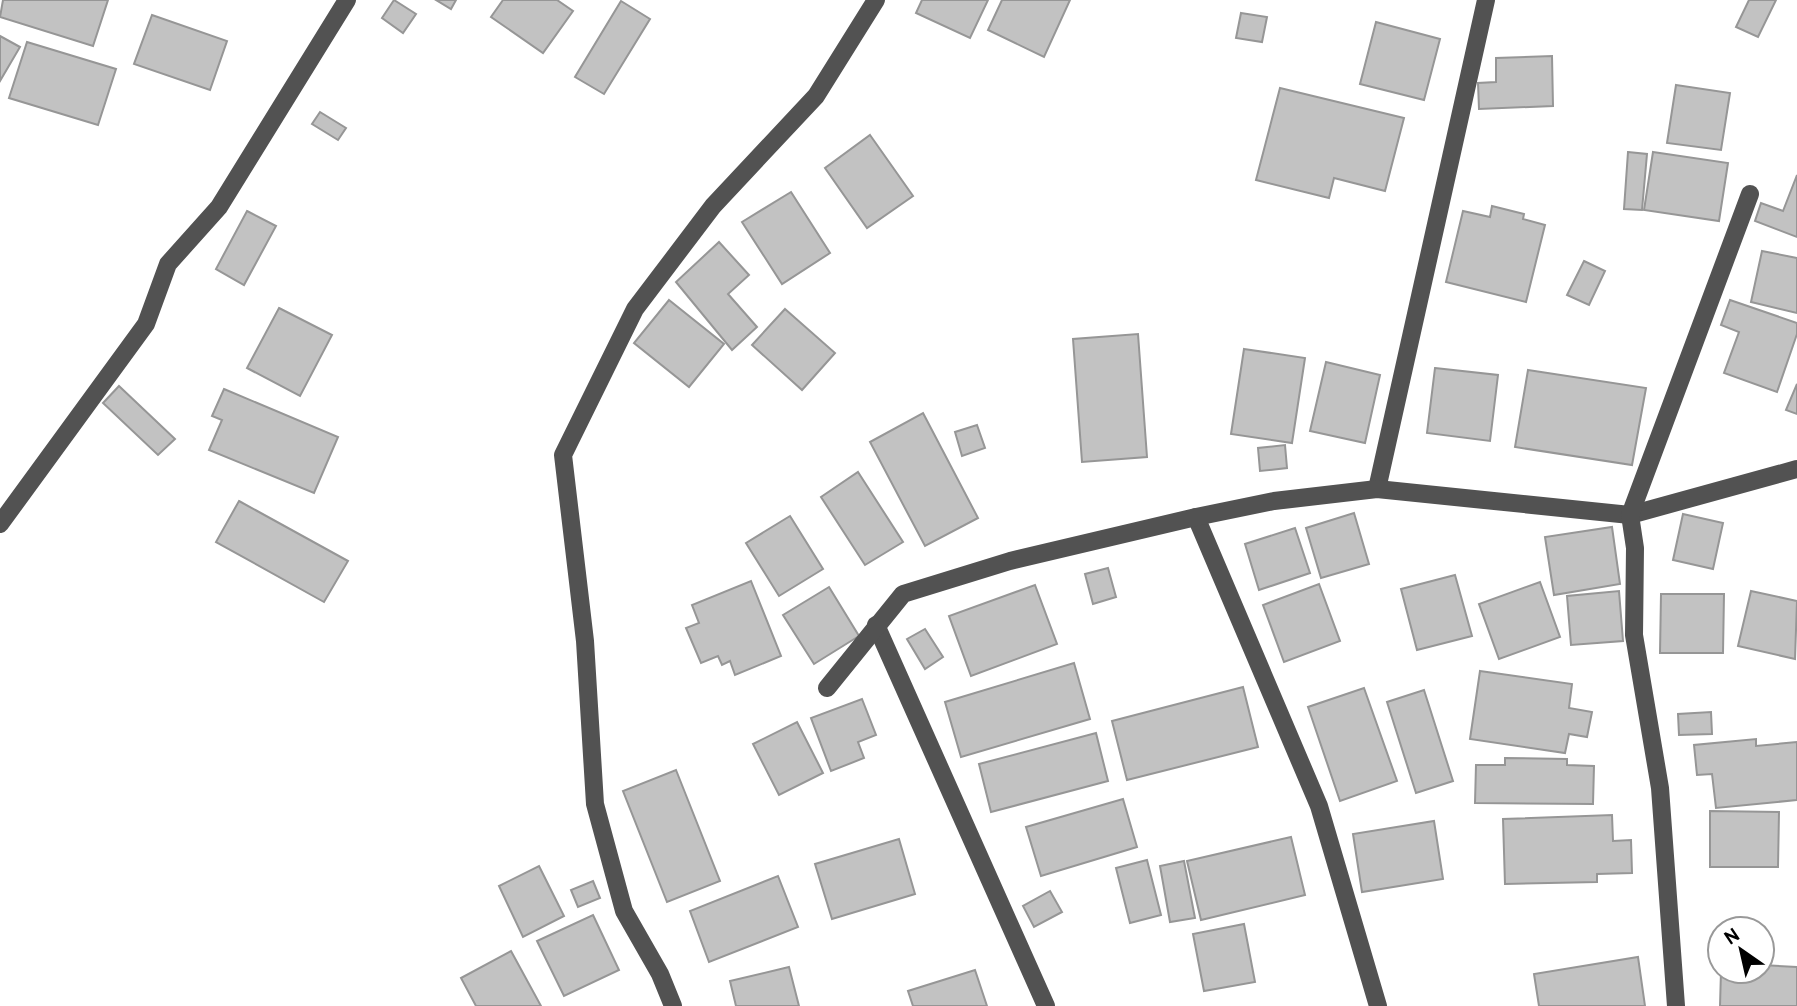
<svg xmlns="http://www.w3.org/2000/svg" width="1797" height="1006" viewBox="0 0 1797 1006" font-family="Overpass,sans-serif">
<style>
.building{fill:#c2c2c2;stroke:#969696;stroke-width:2}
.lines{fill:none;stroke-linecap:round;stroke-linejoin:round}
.minor{stroke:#525252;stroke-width:18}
</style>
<rect width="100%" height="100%" fill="#fff"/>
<g class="building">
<path d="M3,0H108L93,46L0,17Z"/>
<path d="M394,0L416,14L403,33L382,18Z"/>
<path d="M436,0H456L451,9Z"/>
<path d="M503,0H557L573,11L543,53L491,17Z"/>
<path d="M922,0H988L970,38L916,13Z"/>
<path d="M1002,0H1070L1044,57L988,30Z"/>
<path d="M1749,0H1776L1758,37L1736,27Z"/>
<path d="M621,1L650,19L604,94L575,77Z"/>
<path d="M1241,13L1267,17L1262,42L1236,38Z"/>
<path d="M152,15L227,41L210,90L134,64Z"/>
<path d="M1376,22L1440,39L1424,100L1360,84Z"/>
<path d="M0,36L20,47L0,81Z"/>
<path d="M27,42L116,69L98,125L9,98Z"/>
<path d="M1552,56L1553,106L1479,109L1478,83L1496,82V58Z"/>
<path d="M1676,85L1730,93L1721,150L1667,143Z"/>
<path d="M1280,88L1404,118L1385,191L1334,178L1329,198L1256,180Z"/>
<path d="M320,112L346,128L338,140L312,124Z"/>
<path d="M870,135L913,196L867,228L825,168Z"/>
<path d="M1628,152L1647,154L1642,210L1624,209Z"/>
<path d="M1653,152L1728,163L1719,221L1644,210Z"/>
<path d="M1797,175V237L1755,221L1761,203L1783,211Z"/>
<path d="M791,192L830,253L782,284L742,222Z"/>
<path d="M1492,206L1524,214L1523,219L1545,225L1526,302L1446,282L1463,211L1490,217Z"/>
<path d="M247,211L276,226L244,285L216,269Z"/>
<path d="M719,242L749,275L728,294L757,327L732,350L676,282Z"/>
<path d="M1762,251L1797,258V313L1751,302Z"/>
<path d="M1584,261L1605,271L1589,305L1567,295Z"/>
<path d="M669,300L724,344L689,387L634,343Z"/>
<path d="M1730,300L1797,323V334L1777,392L1724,373L1739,332L1721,325Z"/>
<path d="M279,308L332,335L300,396L247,368Z"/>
<path d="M785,309L835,353L802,390L752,345Z"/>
<path d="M1138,334L1147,457L1082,462L1073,339Z"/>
<path d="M1244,349L1305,358L1292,443L1231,434Z"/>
<path d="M1326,362L1380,375L1365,443L1310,431Z"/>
<path d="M1435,368L1498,375L1490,441L1427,433Z"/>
<path d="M1528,370L1646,388L1632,465L1515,447Z"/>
<path d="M1797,384V414L1786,410Z"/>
<path d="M119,386L175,439L158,455L103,403Z"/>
<path d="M224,389L338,437L314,493L209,450L222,420L212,416Z"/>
<path d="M923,413L978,518L925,546L870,442Z"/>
<path d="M977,425L985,448L962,456L955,432Z"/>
<path d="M1285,445L1287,468L1260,471L1258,448Z"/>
<path d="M858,472L903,542L865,565L821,497Z"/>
<path d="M239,501L348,561L324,602L216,542Z"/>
<path d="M1354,513L1369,564L1321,578L1306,528Z"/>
<path d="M1683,514L1723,523L1713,569L1673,560Z"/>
<path d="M790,516L823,569L779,596L746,543Z"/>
<path d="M1612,527L1620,584L1554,595L1545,537Z"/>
<path d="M1295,528L1310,573L1259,590L1245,544Z"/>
<path d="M1108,568L1116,597L1093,604L1085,574Z"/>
<path d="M1455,575L1472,636L1417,650L1401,589Z"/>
<path d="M751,581L781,656L735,675L730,661L722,665L718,656L701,663L686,628L699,623L692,605Z"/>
<path d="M1540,582L1560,637L1499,659L1479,604Z"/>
<path d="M1319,584L1340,641L1284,662L1263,605Z"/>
<path d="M1035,585L1057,644L971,676L949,616Z"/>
<path d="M829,587L859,636L814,664L783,615Z"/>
<path d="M1619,591L1623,641L1571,645L1567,596Z"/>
<path d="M1751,591L1797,601L1795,659L1738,646Z"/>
<path d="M1661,594H1724L1723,653H1660Z"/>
<path d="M925,629L943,657L925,669L907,639Z"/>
<path d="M1074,663L1090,719L961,757L945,702Z"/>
<path d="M1480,671L1572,684L1569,708L1592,712L1587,737L1569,734L1565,753L1470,739Z"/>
<path d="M1243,687L1258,747L1127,780L1112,721Z"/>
<path d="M1364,688L1397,781L1340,801L1308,707Z"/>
<path d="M1424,690L1453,781L1416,793L1387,702Z"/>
<path d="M862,699L876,735L858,742L864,758L831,771L811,718Z"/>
<path d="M1711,712L1712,734L1679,735L1678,714Z"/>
<path d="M797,722L823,773L779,795L753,744Z"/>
<path d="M1096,733L1108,781L991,812L979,764Z"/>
<path d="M1756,739V746L1797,742V800L1716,808L1712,774L1697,775L1694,745Z"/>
<path d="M1505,758L1567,759V765L1594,766L1593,804L1475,803L1476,765H1505Z"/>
<path d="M676,770L720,881L667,902L623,791Z"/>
<path d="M1123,799L1137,847L1041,876L1026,827Z"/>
<path d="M1710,811L1779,812L1778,867H1710Z"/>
<path d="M1612,815L1613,841L1631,840L1632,873L1597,874V882L1505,884L1503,819Z"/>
<path d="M1434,821L1443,879L1362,892L1353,834Z"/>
<path d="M1291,837L1305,895L1201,920L1187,861Z"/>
<path d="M899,839L915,894L832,919L815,864Z"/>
<path d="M1147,860L1161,915L1130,923L1116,868Z"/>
<path d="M1184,861L1195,918L1170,922L1160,866Z"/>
<path d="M539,866L564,916L523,937L499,886Z"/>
<path d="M778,876L798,927L709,962L690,911Z"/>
<path d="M593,881L600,898L578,907L571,890Z"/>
<path d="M1050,891L1062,912L1034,927L1023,906Z"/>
<path d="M593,915L619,970L564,996L537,941Z"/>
<path d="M1244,924L1255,982L1204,991L1193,934Z"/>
<path d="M511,951L541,1006H476L461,978Z"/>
<path d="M1638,957L1645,1006H1539L1534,974Z"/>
<path d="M1762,965L1797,967V1006H1720L1721,971H1762Z"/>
<path d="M789,967L799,1006H736L730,981Z"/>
<path d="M975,970L987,1006H913L908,991Z"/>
</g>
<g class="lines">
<g class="minor">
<path d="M1377,489L1486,0"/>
<path d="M1196,517L1319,806L1378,1006"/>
<path d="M0,524L146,324L168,264L219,207L347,0"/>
<path d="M876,625L1046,1006"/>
<path d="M827,688L903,594L1010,561L1196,517L1274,501L1377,489L1630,515L1797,469"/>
<path d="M673,1006L660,974L624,911L595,804L585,641L563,455L635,309L713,206L816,96L876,0"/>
<path d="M1676,1006L1660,788L1634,635L1635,548L1630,515L1750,194"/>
</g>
</g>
<g transform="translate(1741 950) rotate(326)"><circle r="33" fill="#ffffff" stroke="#999999" stroke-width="2"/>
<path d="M0-5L12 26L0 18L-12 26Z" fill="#000000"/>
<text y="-10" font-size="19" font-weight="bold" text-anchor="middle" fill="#000000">N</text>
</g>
</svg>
